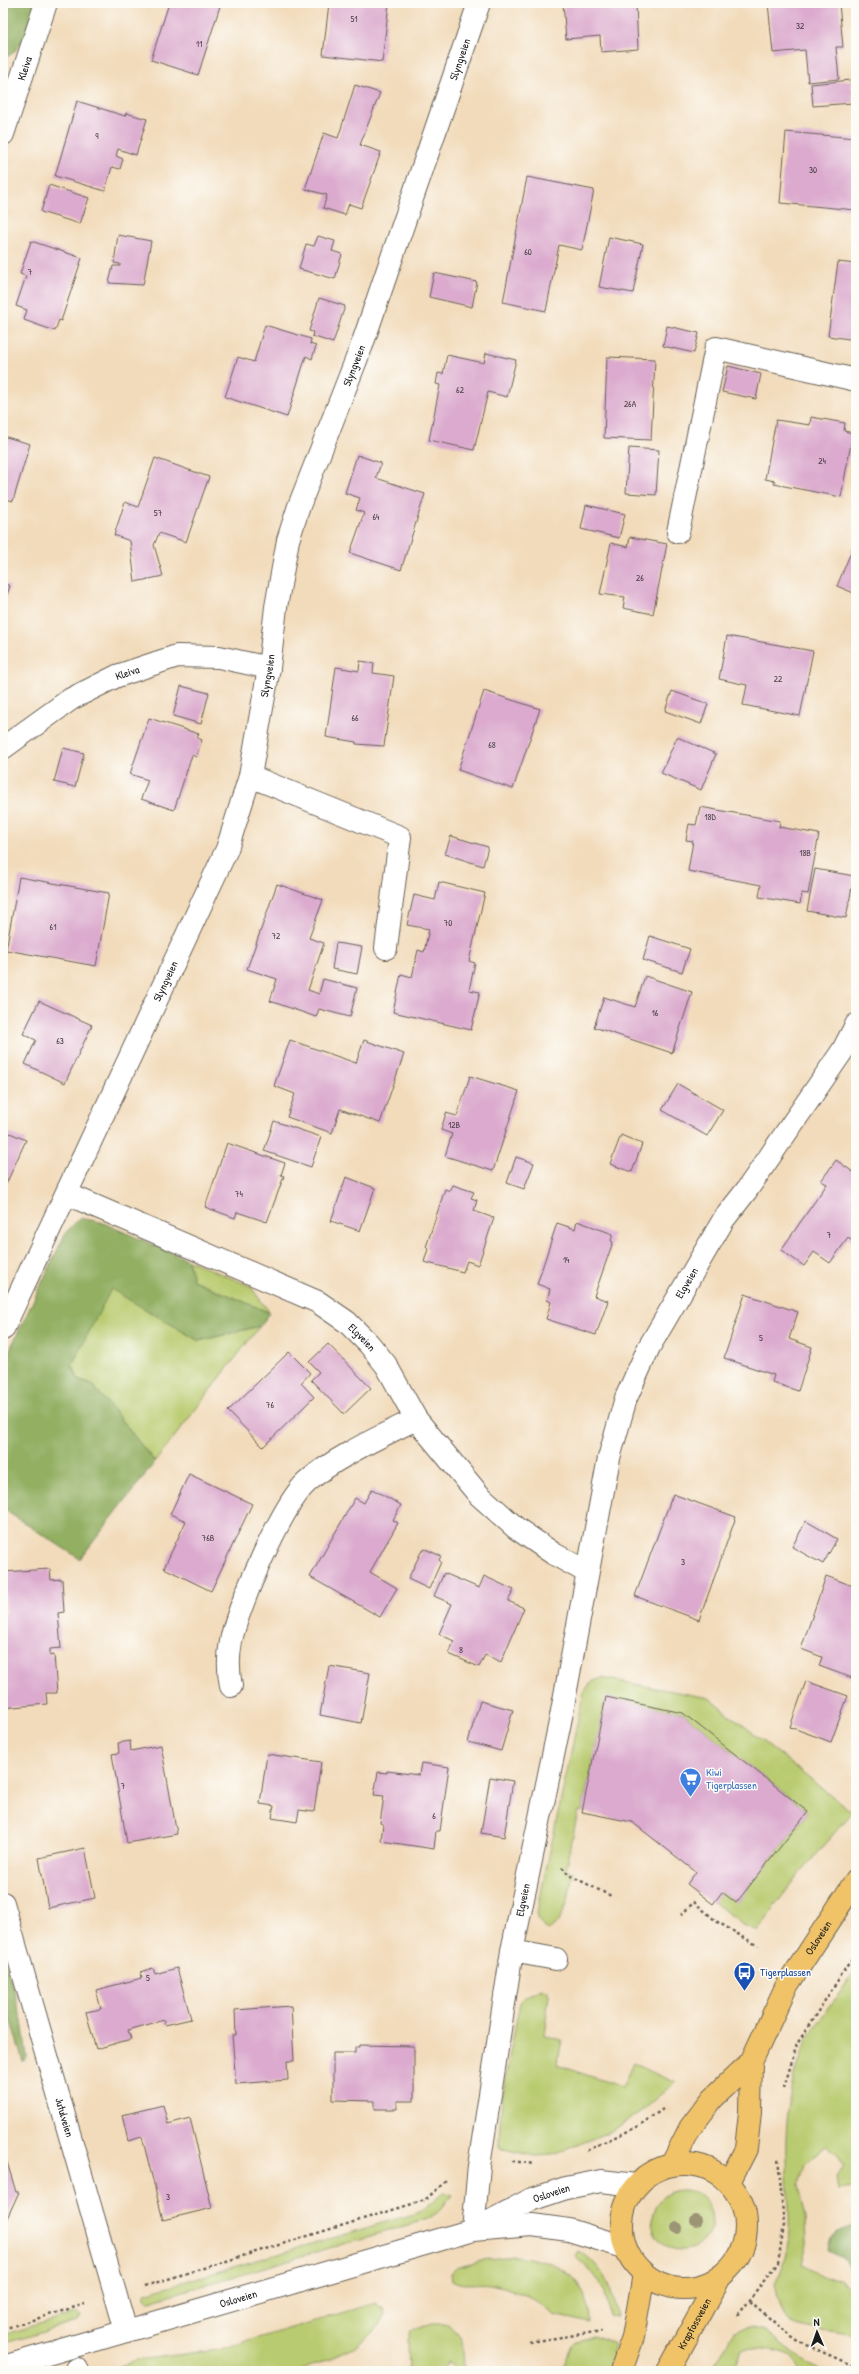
<svg xmlns="http://www.w3.org/2000/svg" width="859" height="2374" viewBox="0 0 859 2374" font-family="'Patrick Hand',sans-serif">
<style>
.green{fill:#b9cb6f;stroke:#6a7446}
.forest{fill:#92af62;stroke:#57663f}
.building{fill:#dbaace}
.lines{fill:none;stroke-linecap:round;stroke-linejoin:round}
.minor-casing{stroke:#675f54;stroke-width:24}
.major-casing{stroke:#675f54;stroke-width:24}
.path{stroke:#675f54;stroke-width:2.5;stroke-dasharray:3 3;stroke-linecap:butt}
.minor{stroke:#fff;stroke-width:22}
.major{stroke:#f1c369;stroke-width:22}
.tree{fill:#9b9474}
.labels{text-anchor:middle;dominant-baseline:central;stroke-width:3;stroke-linejoin:round;paint-order:stroke}
.number-label{font-size:9px;fill:#4c4048}
.street-label{font-size:11px;fill:#1c1c1c;stroke:#fdfcf7}
.shop-label{font-size:11px;fill:#366cbe;stroke:#fdfcf7;text-anchor:start}
.transit-label{font-size:11px;fill:#164399;stroke:#fdfcf7;text-anchor:start}
</style>
<rect width="100%" height="100%" fill="#fdfcf7"/>
<filter id="ink" filterUnits="userSpaceOnUse"><feTurbulence type="fractalNoise" baseFrequency=".025" numOctaves="2"/><feDisplacementMap in="SourceGraphic" scale="8" xChannelSelector="R" yChannelSelector="G"/><feConvolveMatrix kernelMatrix="1 2 1 2 8 2 1 2 1" color-interpolation-filters="sRGB"/></filter>
<filter id="wash" filterUnits="userSpaceOnUse"><feTurbulence type="fractalNoise" baseFrequency=".012" numOctaves="4" result="noise"/><feDisplacementMap in="SourceGraphic" scale="16" xChannelSelector="R" yChannelSelector="G"/><feGaussianBlur stdDeviation="0.9" result="paint"/><feColorMatrix in="noise" values="0 0 0 0 0 0 0 0 0 0 0 0 0 0 0 0 0 1.4 0 .05"/><feComposite in="paint" operator="in"/></filter>
<g filter="url(#wash)">
<rect width="100%" height="100%" fill="#f2dbbb"/>
<g class="green">
<path d="M188,1260L250,1286L270,1313L193,1280Z"/>
<path d="M111,1288L199,1341L260,1326L155,1462L92,1384L78,1379L72,1364Z"/>
<path d="M602,1678L709,1698L851,1811L856,1799C856,1811 845,1821 837,1830C808,1862 782,1896 756,1931L741,1924L714,1902L722,1892L736,1903L808,1812L683,1713L606,1698L582,1812L578,1811L566,1870L573,1872C569,1894 568,1915 549,1930C541,1926 539,1922 537,1912L584,1691L593,1681Z"/>
<path d="M856,1969V2194L854,2188L838,2190L836,2178L843,2166L838,2154L826,2146L805,2164L799,2185L806,2218L807,2244L802,2265L825,2277L841,2279L855,2293L856,2337C839,2329 796,2331 787,2319C780,2310 778,2295 775,2284C800,2238 784,2189 786,2140C787,2108 792,2065 809,2037C824,2013 841,1992 856,1969Z"/>
<path d="M540,1988L546,1990L549,1995L544,2035L562,2040L557,2065L622,2087L633,2063L675,2083L641,2112L611,2131L553,2155L535,2156L499,2148C499,2100 510,2054 519,2007L522,1999Z"/>
<circle cx="682" cy="2220" r="30"/>
<path d="M444,2192L453,2195L441,2210L428,2219L150,2301L145,2300V2293L420,2212Z"/>
<path d="M579,2251C604,2266 612,2289 617,2317L609,2316C608,2289 595,2273 575,2257Z"/>
<path d="M514,2256C556,2260 590,2277 590,2323L553,2315C540,2299 510,2288 490,2284C477,2282 464,2287 453,2280L452,2273L456,2268L488,2259Z"/>
<path d="M376,2303L384,2311L383,2319L376,2329L354,2348L300,2371H120L122,2364L136,2360L217,2350Z"/>
<path d="M76,2313L81,2316L77,2322L3,2344V2335Z"/>
<path d="M432,2324H449C465,2339 463,2349 464,2371H460L448,2362L440,2371H409L408,2342L411,2330Z"/>
<path d="M748,2327L765,2331L786,2348L822,2371H801L792,2356C775,2350 761,2347 742,2349L734,2371H709L735,2331Z"/>
<path d="M594,2335L615,2344L607,2371H563C571,2347 568,2342 594,2335Z"/>
</g>
<g class="forest">
<path d="M3,3H38C32,17 21,57 3,57Z"/>
<path d="M80,1218L101,1222L188,1260L193,1280L270,1313L260,1326L199,1341L111,1289L72,1365L78,1379L92,1384L155,1462L80,1559L3,1509V1364L66,1232Z"/>
<path d="M3,1951L22,2021L27,2057L23,2062L3,1994Z"/>
<path d="M856,2225V2274L851,2271L845,2259L835,2255L829,2250C832,2228 840,2233 856,2225Z"/>
</g>
<g id="blocks">
<g class="building">
<path d="M169,3H221L198,75L151,60Z"/>
<path d="M329,3H389L382,62L323,55Z"/>
<path d="M563,3H636L638,49L601,52L600,36L566,39Z"/>
<path d="M768,3H839L843,47H836L839,79L808,82L805,50L773,53Z"/>
<path d="M851,80L853,103L813,106L811,84Z"/>
<path d="M355,85L380,93L360,145L381,152L361,208L349,204L345,215L323,208L327,195L305,189L324,133L338,138Z"/>
<path d="M77,101L125,116L126,113L147,119L136,155L118,149L116,156L123,159L120,169L112,167L105,191L55,176Z"/>
<path d="M786,132L856,138V210L780,203Z"/>
<path d="M527,177L594,190L582,250L559,245L546,311L503,302Z"/>
<path d="M49,185L89,198L80,224L41,212Z"/>
<path d="M118,235L151,241L143,285L109,283L113,266H120V264L114,263Z"/>
<path d="M318,236L335,241L332,251L342,254L335,279L299,269L306,244L314,246Z"/>
<path d="M609,237L643,244L633,293L599,287Z"/>
<path d="M31,241L82,258L61,321L59,320L55,331L24,320L27,310L16,306L26,276L20,274Z"/>
<path d="M838,262L856,264V340L828,336Z"/>
<path d="M434,273L477,282L472,307L429,297Z"/>
<path d="M319,298L345,306L333,343L312,336L313,332L309,331Z"/>
<path d="M265,325L311,339L310,344L316,346L312,359L306,356L287,417L225,397L238,357L254,362Z"/>
<path d="M667,326L699,333L694,353L663,346Z"/>
<path d="M486,353L516,360L507,397L488,392L474,450L429,440L440,385L436,384L438,373L443,374L447,355L484,363Z"/>
<path d="M607,357L655,359L651,440L604,438Z"/>
<path d="M728,366L761,374L756,399L722,392Z"/>
<path d="M811,417L845,423L844,431L853,433L841,497L774,484L775,481L765,479L776,420L810,425Z"/>
<path d="M3,436L30,444L13,501L3,498Z"/>
<path d="M629,448L659,450L656,495L626,493Z"/>
<path d="M357,455L381,463L376,478L425,494L401,570L350,553L364,513L356,510L360,498L345,493Z"/>
<path d="M155,458L209,477L186,542L159,533L154,545L163,576L135,582L130,541L114,535L125,502L138,507Z"/>
<path d="M586,505L625,514L619,538L581,529Z"/>
<path d="M630,537L667,544L653,614L623,608L625,597L600,594L611,543L628,547Z"/>
<path d="M856,540V594L837,586Z"/>
<path d="M3,583L10,586L3,606Z"/>
<path d="M727,636L813,651L800,716L743,705L747,685L719,679Z"/>
<path d="M360,661L374,663L373,673L394,676L384,746L356,744V742L326,737L336,667L359,671Z"/>
<path d="M181,686L209,693L201,724L173,716Z"/>
<path d="M484,691L540,709L513,789L458,770Z"/>
<path d="M672,691L708,704L701,724L665,711Z"/>
<path d="M149,718L199,734L197,738L202,740L196,757L192,755L174,810L141,799L148,780L130,774Z"/>
<path d="M677,737L716,754L701,790L661,773Z"/>
<path d="M63,748L84,753L75,787L54,782Z"/>
<path d="M700,807L780,821L779,827L819,834L808,894L802,893L800,904L759,897L761,885L688,871L693,841L686,840L689,824L696,825Z"/>
<path d="M451,836L488,847L483,866L445,854Z"/>
<path d="M815,869L854,876L846,918L807,911Z"/>
<path d="M19,877L109,893L96,966L6,950Z"/>
<path d="M439,882L485,893L469,961L475,963L469,990L480,992L471,1030L393,1012L401,974L412,977L418,950L424,952L429,929L407,925L414,895L435,900Z"/>
<path d="M277,884L323,900L309,938L324,943L308,990L319,994L323,979L357,988L350,1017L319,1009L316,1017L270,1001L277,979L247,969Z"/>
<path d="M650,936L690,949L682,972L643,960Z"/>
<path d="M336,943L362,947L357,974L332,969Z"/>
<path d="M645,976L692,992L672,1053L594,1027L604,997L635,1007Z"/>
<path d="M39,1001L92,1025L65,1083L25,1064L36,1040L23,1034Z"/>
<path d="M290,1040L356,1063L364,1040L404,1054L380,1123L340,1109L332,1133L287,1117L295,1094L274,1086Z"/>
<path d="M470,1076L519,1091L493,1171L445,1156L452,1134L441,1130L446,1113L457,1116Z"/>
<path d="M678,1084L723,1110L707,1136L662,1110Z"/>
<path d="M274,1121L321,1137L311,1167L264,1151Z"/>
<path d="M3,1130L26,1140L3,1191Z"/>
<path d="M621,1135L642,1144L632,1172L610,1164Z"/>
<path d="M227,1143L285,1163L281,1175L284,1176L267,1222L237,1212L235,1218L205,1207Z"/>
<path d="M516,1157L534,1163L524,1189L507,1183Z"/>
<path d="M836,1160L856,1174V1238L853,1241L848,1238L830,1263L814,1252L804,1266L781,1250L827,1184L821,1181Z"/>
<path d="M346,1177L375,1188L360,1231L331,1221Z"/>
<path d="M453,1185L474,1192L471,1198L477,1200L474,1211L494,1218L478,1265L467,1261L463,1272L424,1262L428,1249L426,1247L445,1189L450,1191Z"/>
<path d="M577,1221L613,1234L611,1241L613,1242L594,1296L608,1301L596,1335L546,1319L551,1302L547,1300L550,1289L537,1284L557,1223L575,1229Z"/>
<path d="M745,1294L798,1312L789,1339L812,1347L798,1391L772,1382L774,1375L724,1358Z"/>
<path d="M328,1344L371,1388L344,1414L311,1380L319,1372L309,1362Z"/>
<path d="M289,1352L310,1373L301,1383L314,1397L263,1447L228,1411Z"/>
<path d="M189,1474L252,1504L211,1591L164,1568L186,1521L170,1514Z"/>
<path d="M372,1489L401,1505L393,1520L398,1523L370,1572L397,1588L380,1617L310,1577L355,1498L364,1503Z"/>
<path d="M673,1494L736,1517L699,1620L635,1596Z"/>
<path d="M806,1521L837,1539L823,1564L792,1547Z"/>
<path d="M425,1549L441,1556L439,1560L441,1562L429,1589L408,1579L421,1552Z"/>
<path d="M50,1569L51,1580L62,1579L64,1612L58,1613L61,1648L50,1649V1656L54,1655L57,1693H46L47,1704L3,1708V1614H6L3,1572Z"/>
<path d="M444,1573L479,1588L484,1576L514,1590L508,1601L524,1608L501,1662L485,1655L479,1667L449,1654L454,1641L439,1634L452,1604L434,1596Z"/>
<path d="M826,1576L856,1587L855,1679L819,1666L822,1657L801,1649Z"/>
<path d="M329,1666L370,1673L361,1723L320,1715Z"/>
<path d="M806,1681L848,1696L831,1742L790,1727Z"/>
<path d="M606,1697L683,1713L808,1812L736,1903L722,1892L713,1904L687,1884L696,1872L632,1822L582,1812Z"/>
<path d="M480,1701L513,1710L501,1751L468,1742Z"/>
<path d="M130,1741L131,1751L161,1745L177,1834L127,1843L112,1754L119,1753L118,1743Z"/>
<path d="M267,1754L321,1762L314,1812L299,1810L297,1822L272,1818L274,1806L260,1804Z"/>
<path d="M421,1763L449,1767L440,1831H436L434,1849L381,1841L383,1824L380,1823L384,1796L374,1795L378,1772L387,1773V1771L419,1775Z"/>
<path d="M490,1777L513,1781L504,1837L481,1833Z"/>
<path d="M85,1848L95,1898L48,1908L39,1858Z"/>
<path d="M153,1968L155,1974L177,1968L191,2019L165,2025L164,2020L128,2030L131,2039L96,2049L86,2012L101,2009L96,1990L142,1978L141,1972Z"/>
<path d="M291,2006L294,2061H287L288,2080L236,2084L232,2035H236L235,2010Z"/>
<path d="M359,2045L414,2046V2101H397V2109H375V2101L333,2100V2053H355V2047H359Z"/>
<path d="M163,2105L168,2124L190,2118L212,2208L163,2220L142,2137L128,2141L122,2115Z"/>
<path d="M3,2149L16,2192H19L3,2227Z"/>
</g>
</g>
</g>
<g filter="url(#ink)">
<use href="#blocks" fill-opacity="0" stroke="#675f54" stroke-width="1"/>
<g class="lines">
<defs>
<g id="minor">
<path id="s1" d="M3,134L46,3"/>
<path d="M678,532L716,348L856,380"/>
<path id="s2" d="M3,748L71,699L117,676L177,656L219,657L269,668"/>
<path d="M250,776L400,837L386,948"/>
<path id="s3" d="M67,1194L318,1302L347,1322L369,1344L386,1365L416,1419L479,1495L516,1528L554,1554L587,1572"/>
<path id="s4" d="M3,1329L227,849L250,776L269,668L276,607L288,540L299,506L362,345L479,3"/>
<path d="M231,1686C228,1671 228,1657 231,1641C237,1608 282,1506 306,1483C333,1458 382,1436 416,1419"/>
<path id="s5" d="M3,1903L126,2331"/>
<path d="M512,1951L556,1959"/>
<path id="s6" d="M481,2226L530,2200L566,2188L601,2181L636,2185"/>
<path id="s7" d="M473,2230L479,2166L512,1951L560,1722L609,1458L626,1398L649,1347L724,1219L746,1191L843,1050L856,1025"/>
<path id="s8" d="M3,2367L473,2230L532,2225L569,2230L624,2247"/>
<path d="M77,2369L78,2371"/>
</g>
<g id="major">
<circle cx="684" cy="2226" r="62"/>
<path id="s9" d="M672,2164L690,2128L713,2098L751,2062L786,1987L856,1880"/>
<path d="M729,2182L746,2149L750,2112L751,2062"/>
<path d="M621,2371L633,2337L644,2274"/>
<path id="s10" d="M668,2371L720,2277"/>
</g>
</defs>
<use href="#minor" class="minor-casing"/>
<use href="#major" class="major-casing"/>
<g class="path">
<path d="M562,1867L569,1875L613,1897"/>
<path d="M681,1915L694,1902L716,1921L758,1946"/>
<path d="M784,2088L797,2044L856,1952"/>
<path d="M587,2150L637,2127L663,2109"/>
<path d="M512,2161L535,2164"/>
<path d="M145,2286L425,2200L446,2181"/>
<path d="M750,2301L783,2330L800,2342L856,2367"/>
<path d="M737,2315L778,2263L784,2225L778,2157"/>
<path d="M3,2329L85,2304"/>
<path d="M529,2342L602,2331"/>
</g>
<use href="#minor" class="minor"/>
<use href="#major" class="major"/>
</g>
<g class="tree">
<circle cx="696" cy="2221" r="6"/>
<circle cx="677" cy="2228" r="6"/>
</g>
</g>
<defs>
<symbol id="supermarket-pin" viewBox="-11 -11 22 30"><path d="M0 17L-7.5 6A9.5 9.5 0 1 1 7.5 6Z" fill="#3f7fe0" stroke="#fdfcf7"/><path d="M-6-5.5h2.5l.6 2H6L4.5 2H-2.5L-4.4-4H-6ZM-1.5 3.2a1.3 1.3 0 1 0 .1 0ZM3 3.2a1.3 1.3 0 1 0 .1 0Z" fill="#fff"/></symbol>
<symbol id="bus-pin" viewBox="-11 -11 22 30"><path d="M0 17L-7.5 6A9.5 9.5 0 1 1 7.5 6Z" fill="#1a4fb4" stroke="#fdfcf7"/><path d="M-5-6H5V4H4V6H2V4H-2V6H-4V4H-5ZM-3.5-4V0h7V-4ZM-3.5 1.2v1.5H-2V1.2ZM2 1.2v1.5H3.5V1.2Z" fill="#fff"/></symbol>
</defs>
<g fill-rule="evenodd">
<use href="#supermarket-pin" x="678" y="1766" width="25" height="34"/>
<use href="#bus-pin" x="732" y="1960" width="25" height="34"/>
</g>
<g class="labels">
<g class="number-label">
<text x="354" y="19">51</text>
<text x="800" y="26">32</text>
<text x="199" y="44">11</text>
<text x="97" y="136">9</text>
<text x="813" y="170">30</text>
<text x="528" y="252">60</text>
<text x="30" y="272">7</text>
<text x="460" y="390">62</text>
<text x="630" y="404">26A</text>
<text x="822" y="461">24</text>
<text x="158" y="513">57</text>
<text x="376" y="517">64</text>
<text x="640" y="578">26</text>
<text x="778" y="679">22</text>
<text x="355" y="718">66</text>
<text x="492" y="745">68</text>
<text x="710" y="817">18D</text>
<text x="805" y="853">18B</text>
<text x="448" y="923">70</text>
<text x="53" y="927">61</text>
<text x="276" y="936">72</text>
<text x="655" y="1013">16</text>
<text x="60" y="1041">63</text>
<text x="454" y="1125">12B</text>
<text x="239" y="1194">74</text>
<text x="829" y="1235">7</text>
<text x="566" y="1260">14</text>
<text x="761" y="1338">5</text>
<text x="270" y="1405">76</text>
<text x="208" y="1538">76B</text>
<text x="683" y="1562">3</text>
<text x="461" y="1650">8</text>
<text x="123" y="1786">7</text>
<text x="434" y="1816">6</text>
<text x="148" y="1978">5</text>
<text x="168" y="2197">3</text>
</g>
<g class="street-label">
<text stroke="none"><textPath href="#s4" startOffset="1356">Slyngveien</textPath></text>
<text stroke="none"><textPath href="#s1" startOffset="69">Kleiva</textPath></text>
<text stroke="none"><textPath href="#s4" startOffset="1032">Slyngveien</textPath></text>
<text stroke="none"><textPath href="#s2" startOffset="146">Kleiva</textPath></text>
<text stroke="none"><textPath href="#s4" startOffset="708">Slyngveien</textPath></text>
<text stroke="none"><textPath href="#s4" startOffset="384">Slyngveien</textPath></text>
<text stroke="none"><textPath href="#s7" startOffset="977">Elgveien</textPath></text>
<text stroke="none"><textPath href="#s3" startOffset="330">Elgveien</textPath></text>
<text stroke="none"><textPath href="#s7" startOffset="334">Elgveien</textPath></text>
<text stroke="none"><textPath href="#s9" startOffset="272">Osloveien</textPath></text>
<text stroke="none"><textPath href="#s5" startOffset="223">Jutulveien</textPath></text>
<text stroke="none"><textPath href="#s6" startOffset="78">Osloveien</textPath></text>
<text stroke="none"><textPath href="#s8" startOffset="245">Osloveien</textPath></text>
<text stroke="none"><textPath href="#s10" startOffset="54">Krapfossveien</textPath></text>
</g>
<g class="shop-label">
<text x="706" y="1772">Kiwi<tspan x="706" dy="13">Tigerplassen</tspan></text>
</g>
<g class="transit-label">
<text x="760" y="1972">Tigerplassen</text>
</g>
</g>
<rect width="859" height="2374" fill="none" stroke="#fdfcf7" stroke-width="16"/>
<g transform="translate(817 2332) rotate(358)" stroke="#fdfcf7" stroke-width="3" paint-order="stroke">
<path d="M0-3L7 15L0 10L-7 15Z" fill="#1c1c1c"/>
<text y="-6" font-size="11" font-weight="bold" text-anchor="middle" fill="#1c1c1c">N</text>
</g>
</svg>
